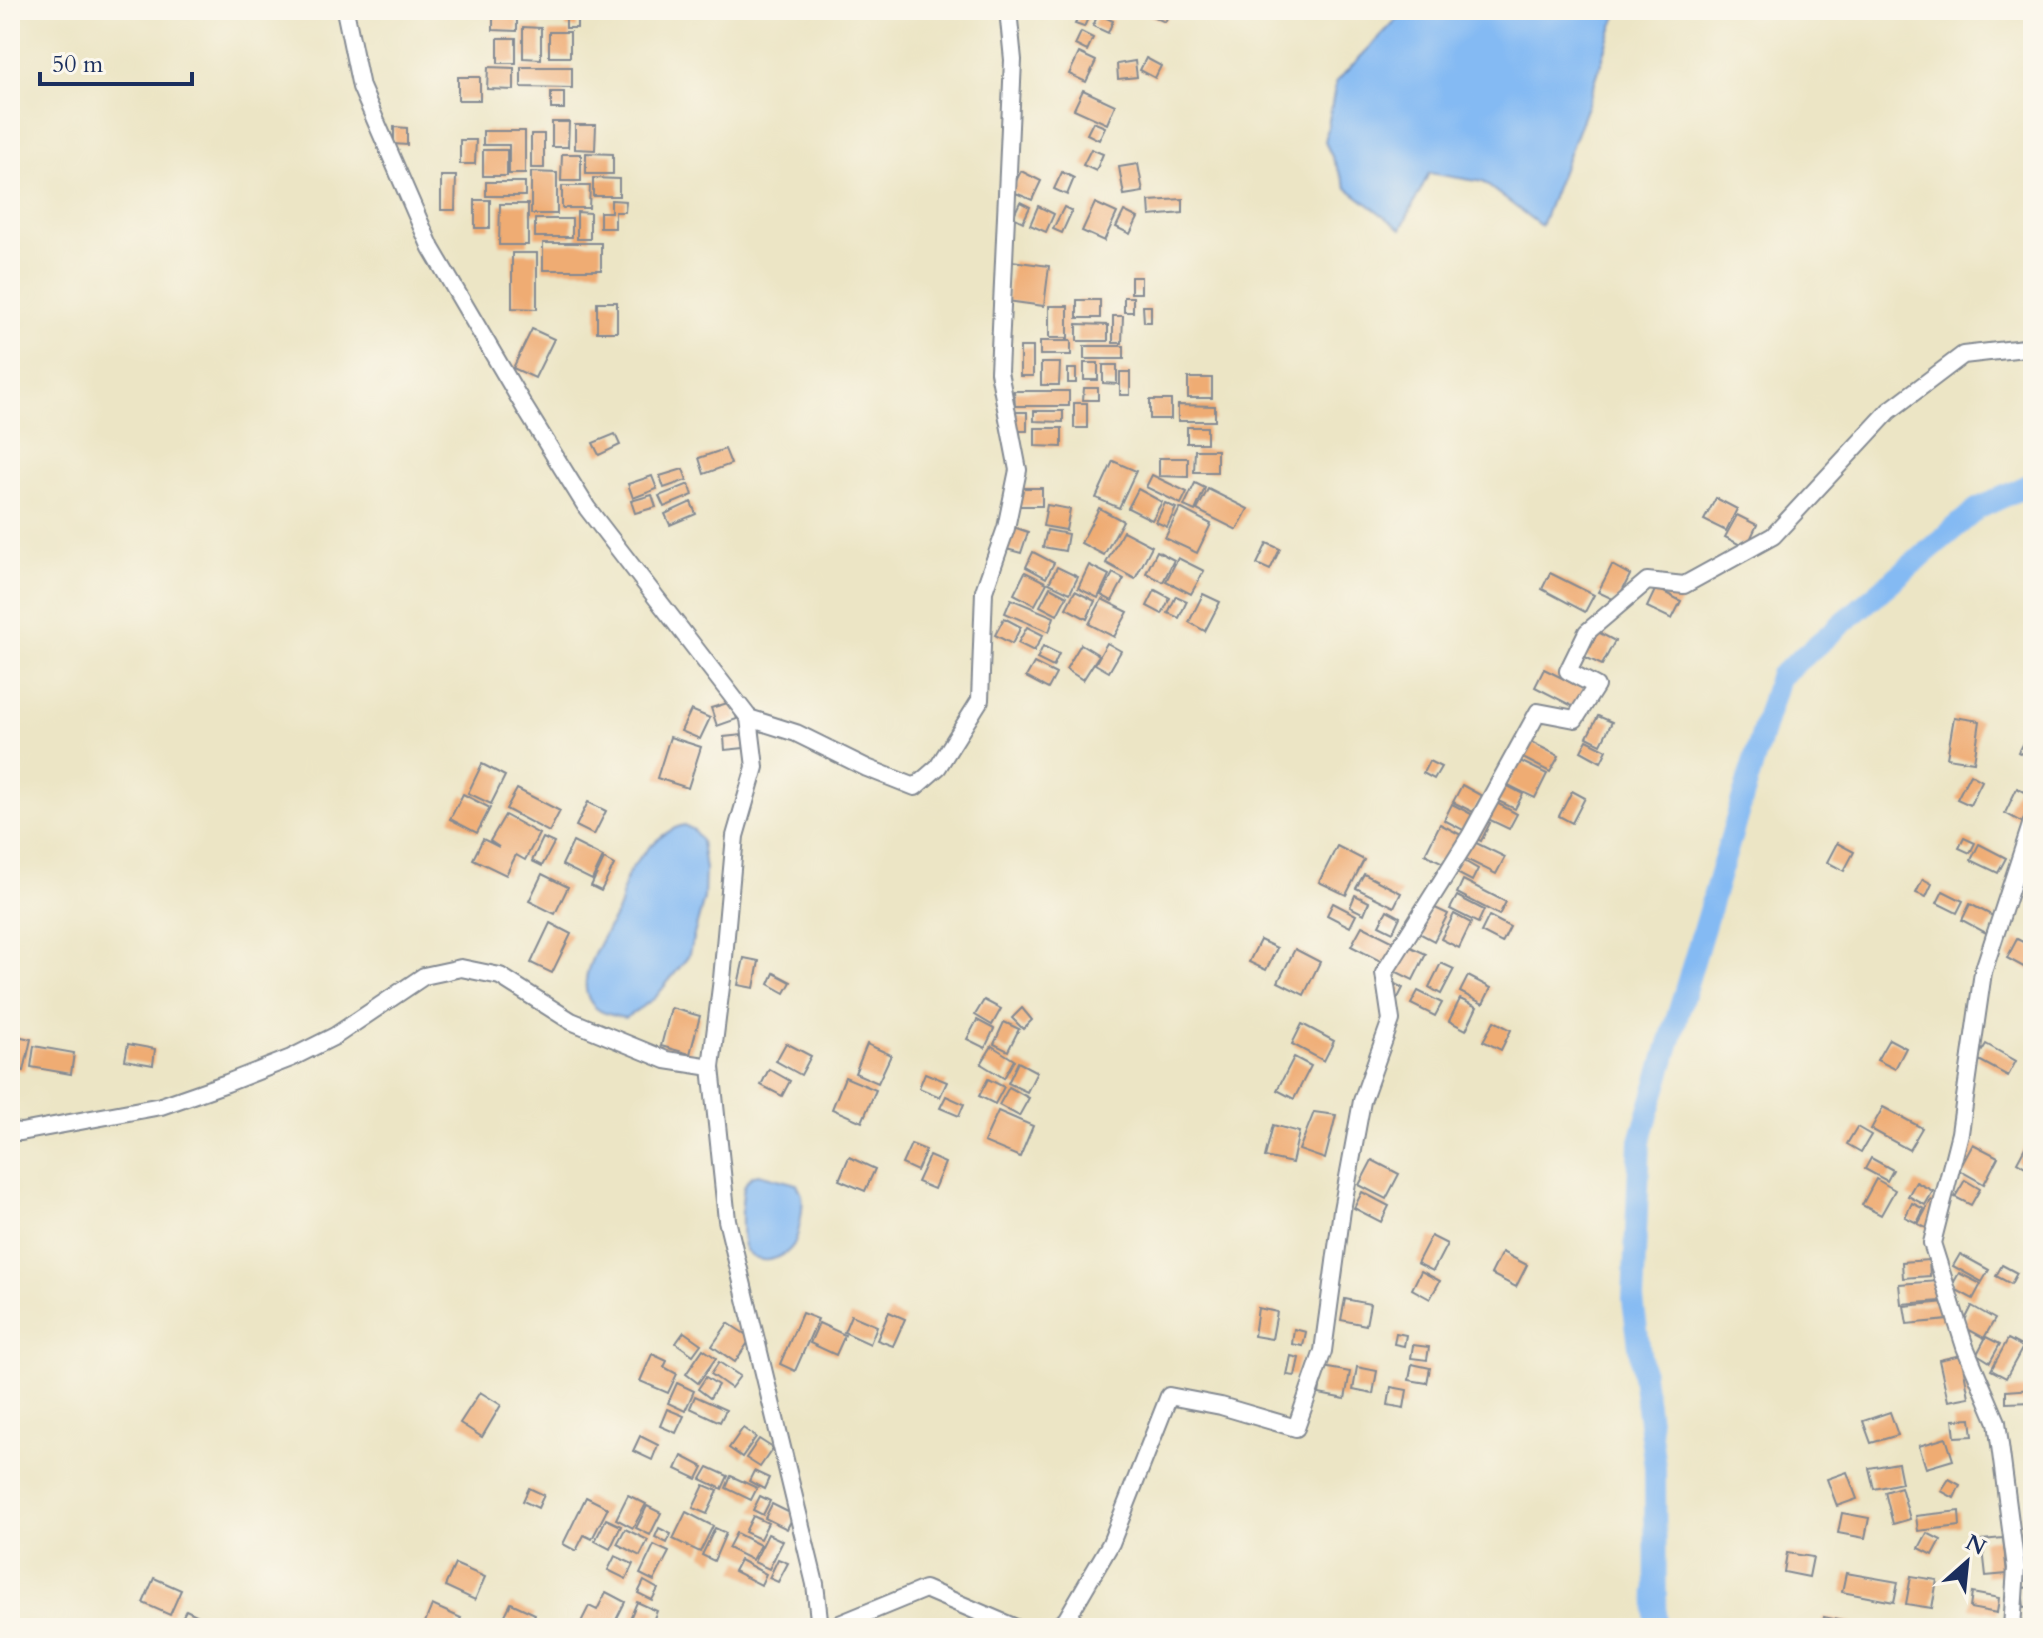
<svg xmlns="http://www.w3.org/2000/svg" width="2043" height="1638" viewBox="0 0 2043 1638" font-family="Cardo,serif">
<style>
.water{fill:#84baf3;stroke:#5074a8;stroke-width:2}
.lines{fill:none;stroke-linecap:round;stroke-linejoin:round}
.canal{stroke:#84baf3;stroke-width:22}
.building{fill:#efac73}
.street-casing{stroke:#848a92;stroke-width:20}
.street{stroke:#fff;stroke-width:16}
</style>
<rect width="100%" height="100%" fill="#fbf7ec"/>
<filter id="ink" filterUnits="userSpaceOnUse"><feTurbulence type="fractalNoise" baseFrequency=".0125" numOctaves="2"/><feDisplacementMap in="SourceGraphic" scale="16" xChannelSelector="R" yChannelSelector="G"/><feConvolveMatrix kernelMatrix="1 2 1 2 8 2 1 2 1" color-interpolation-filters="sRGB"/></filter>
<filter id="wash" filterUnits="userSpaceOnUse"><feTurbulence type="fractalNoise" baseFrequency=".006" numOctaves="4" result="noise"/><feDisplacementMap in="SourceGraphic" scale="32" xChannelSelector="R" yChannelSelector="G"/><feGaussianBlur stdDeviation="1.8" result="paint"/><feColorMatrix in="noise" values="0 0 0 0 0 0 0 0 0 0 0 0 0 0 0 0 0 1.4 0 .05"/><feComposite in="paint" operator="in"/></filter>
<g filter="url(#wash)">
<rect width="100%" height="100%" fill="#ece5c5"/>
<g class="water">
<path d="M1401,10H1618L1589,101L1541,226L1483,182L1429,173L1401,229L1347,188L1325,142L1336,82L1402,14Z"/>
<path d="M684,825L694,830L701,841L705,869L704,898L688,957L655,998L625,1018C616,1016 604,1015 596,1008C567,983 607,934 619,908C622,900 622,892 624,884C631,862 662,830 684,825Z"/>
<path d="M758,1174L797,1184C798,1187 801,1192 802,1195C804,1205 799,1235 794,1244C784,1261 753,1269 744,1246C741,1237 742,1214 742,1203C743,1190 744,1177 758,1174Z"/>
</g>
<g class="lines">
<path class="canal" d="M1656,1628L1655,1467L1633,1300L1640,1141L1779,677L1977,509L2033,483"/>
</g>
<g id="blocks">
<g class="building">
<path d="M493,10H517V31L493,30Z"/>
<rect x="546" y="10" width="12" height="7"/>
<rect x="566" y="10" width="11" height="18"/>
<path d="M1025,10H1048L1044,18Z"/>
<path d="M1147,10H1171L1165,22L1145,13Z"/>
<path d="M1081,12L1089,16L1084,27L1075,24Z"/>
<path d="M1098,14L1113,21L1108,33L1093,26Z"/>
<path d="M523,27L541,28V59L523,58Z"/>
<rect x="549" y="32" width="21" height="25"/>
<path d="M1081,32L1093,38L1087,51L1075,45Z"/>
<rect x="498" y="38" width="18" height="25"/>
<path d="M1079,53L1096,61L1086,82L1069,74Z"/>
<path d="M1146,58L1161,66L1155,78L1140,70Z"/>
<path d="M1135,61L1137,77L1118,79L1117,64Z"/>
<path d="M488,67L514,68V90L487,89Z"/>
<path d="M521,67H572V88L521,87Z"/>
<rect x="458" y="77" width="22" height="23"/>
<path d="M1083,90L1115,105L1107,124L1074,109Z"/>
<rect x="551" y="92" width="13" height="17"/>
<path d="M552,122H569L568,147H552Z"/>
<path d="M1093,122L1105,127L1099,140L1087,134Z"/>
<path d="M575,125H596L595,150L575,149Z"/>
<path d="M394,127L407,128V145L394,144Z"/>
<path d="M483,131H525V174H509V145H483Z"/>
<rect x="531" y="134" width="13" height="34"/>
<path d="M460,140H476L475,164H460Z"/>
<path d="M1091,149L1103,154L1096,171L1083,165Z"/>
<rect x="483" y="150" width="24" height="26"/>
<path d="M586,153L613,154V174H586Z"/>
<path d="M562,154H581V181H561Z"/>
<path d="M1138,164L1143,192L1124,195L1119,167Z"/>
<path d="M1021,171L1041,181L1032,200L1011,191Z"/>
<path d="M531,172L557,173V214H531Z"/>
<path d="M1062,172L1074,178L1067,195L1054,189Z"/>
<path d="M441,176H456L455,210H441Z"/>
<path d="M593,178L619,179V196H593Z"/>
<rect x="486" y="182" width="39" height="14"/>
<path d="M562,186H590L589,208H562Z"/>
<path d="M1183,199V213L1150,216L1149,201Z"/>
<rect x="475" y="200" width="15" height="28"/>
<path d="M611,200L626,201L625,212H615V228H600V212H611Z"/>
<path d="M1020,202L1030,207L1023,222L1013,217Z"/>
<path d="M1095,203L1117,213L1104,241L1082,231Z"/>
<path d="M500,204H528V245H499Z"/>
<path d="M1038,206L1054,214L1046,232L1030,225Z"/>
<path d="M1064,207L1072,211L1062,233L1053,229Z"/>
<path d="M1124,211L1138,218L1130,234L1116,227Z"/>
<path d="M577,212L590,213V239H577Z"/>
<rect x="535" y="219" width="37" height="18"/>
<rect x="543" y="243" width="58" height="27"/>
<path d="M512,253H537V309L512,308Z"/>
<path d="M1012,261L1049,266L1044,306L1007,301Z"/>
<rect x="1131" y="277" width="10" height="16"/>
<rect x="1124" y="297" width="9" height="15"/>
<rect x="1077" y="300" width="23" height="18"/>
<rect x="597" y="302" width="20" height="30"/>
<rect x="1049" y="306" width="19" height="32"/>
<path d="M1143,306H1151V322H1144Z"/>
<path d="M1113,316H1123L1122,343H1113Z"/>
<path d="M1077,324L1108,325V341H1077Z"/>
<path d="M532,329L554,339L535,378L513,368Z"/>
<rect x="1040" y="341" width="31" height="14"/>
<rect x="1084" y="346" width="40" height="13"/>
<rect x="1020" y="347" width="13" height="29"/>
<path d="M1041,363H1060L1059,385H1041Z"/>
<rect x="1084" y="363" width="14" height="17"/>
<path d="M1103,365H1117V384L1103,383Z"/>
<rect x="1068" y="369" width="8" height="14"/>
<rect x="1120" y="372" width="10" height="23"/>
<rect x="1188" y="378" width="24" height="20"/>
<path d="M1084,388H1098V400H1083Z"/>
<path d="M1014,391H1069V406H1015Z"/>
<rect x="1150" y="400" width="21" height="19"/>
<rect x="1074" y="403" width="13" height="25"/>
<path d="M1178,405L1215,406V421H1178Z"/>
<path d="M1034,411H1063V422L1034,421Z"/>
<rect x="1014" y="412" width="13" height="19"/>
<rect x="1187" y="427" width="20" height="16"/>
<path d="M1035,428H1062V447L1035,446Z"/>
<path d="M615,434L620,445L599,455L593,443Z"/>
<path d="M725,449L731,464L704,474L699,458Z"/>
<path d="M1195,450H1217V472H1194Z"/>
<path d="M1159,458H1188V477L1159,476Z"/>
<path d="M1113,461L1136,471L1119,508L1096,498Z"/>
<path d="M683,469L687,480L664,488L660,476Z"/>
<path d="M1152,475L1187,492L1181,504L1146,487Z"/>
<path d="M652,476L657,489L633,498L628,484Z"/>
<path d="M1195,483L1205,488L1195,511L1184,506Z"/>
<path d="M689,484L693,495L664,507L659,496Z"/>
<path d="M1019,488H1042V506H1018Z"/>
<path d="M1138,489L1162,502L1152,520L1128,508Z"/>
<path d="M1208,489L1248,509L1237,530L1197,510Z"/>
<path d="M652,495L656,507L635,513L631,501Z"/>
<path d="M1716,498L1737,509L1726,531L1704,520Z"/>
<path d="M691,502L696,514L670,525L665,514Z"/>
<path d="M1165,503L1176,508L1167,527L1156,522Z"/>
<path d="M1047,505L1070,509L1066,530L1043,526Z"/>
<path d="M1099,508L1123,521L1104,555L1081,543Z"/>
<path d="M1180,508L1211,524L1197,553L1165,538Z"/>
<path d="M1737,515L1757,525L1746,548L1725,537Z"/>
<path d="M1010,526L1028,532L1021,553L1003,548Z"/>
<path d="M1047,530L1068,534L1065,551L1043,547Z"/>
<path d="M1123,531L1152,546L1135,579L1106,563Z"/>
<path d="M1267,543L1280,549L1270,570L1257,564Z"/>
<path d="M1157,551L1174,560L1163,582L1146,573Z"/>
<path d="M1033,552L1054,563L1046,578L1026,567Z"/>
<path d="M1178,558L1204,571L1191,594L1166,581Z"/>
<path d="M1089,565L1109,575L1098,598L1078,588Z"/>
<path d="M1612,565L1630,575L1617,601L1598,592Z"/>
<path d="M1057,567L1078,577L1070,593L1049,583Z"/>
<path d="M1025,572L1047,583L1035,605L1014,594Z"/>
<path d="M1113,573L1124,579L1112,601L1101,595Z"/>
<path d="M1550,573L1594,595L1585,612L1542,589Z"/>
<path d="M1050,587L1067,596L1057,615L1040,606Z"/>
<path d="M1656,588L1681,601L1672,619L1647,607Z"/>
<path d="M1155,590L1170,598L1162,614L1147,606Z"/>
<path d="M1075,591L1095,601L1087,619L1066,608Z"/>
<path d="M1203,594L1220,602L1205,631L1189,622Z"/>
<path d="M1176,596L1187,601L1179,618L1168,613Z"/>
<path d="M1011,599L1054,617L1049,632L1005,613Z"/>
<path d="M1102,599L1128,612L1114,637L1089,624Z"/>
<path d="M1004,618L1021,627L1012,644L995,635Z"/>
<path d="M1027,627L1043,635L1034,651L1018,643Z"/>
<path d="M1598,632L1615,641L1602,665L1585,657Z"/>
<path d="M1107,643L1121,651L1109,672L1095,664Z"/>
<path d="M1081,644L1099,655L1083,680L1066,669Z"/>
<path d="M1043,646L1059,654L1053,667L1037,659Z"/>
<path d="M1034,663L1056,674L1048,689L1026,677Z"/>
<path d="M1544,669L1584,689L1574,707L1535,687Z"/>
<path d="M731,702L737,719L717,726L711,708Z"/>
<path d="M691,710L710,718L700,739L681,731Z"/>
<path d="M1598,716L1612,722L1601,744L1587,737Z"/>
<path d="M1954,717L1980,721L1974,762L1947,758Z"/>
<path d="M2028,733L2033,735V760L2018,752Z"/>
<path d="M742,735L744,748L725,750L724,737Z"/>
<path d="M670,737L701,747L688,788L657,778Z"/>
<path d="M1587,740L1607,750L1601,762L1581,751Z"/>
<path d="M1529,741L1559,756L1550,772L1521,757Z"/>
<path d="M1429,761L1441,767L1434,779L1423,773Z"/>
<path d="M1520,761L1547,774L1535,798L1508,785Z"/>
<path d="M482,764L505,776L491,804L468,793Z"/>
<path d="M1970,774L1982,781L1970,805L1957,799Z"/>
<path d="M1502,783L1523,794L1515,809L1494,799Z"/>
<path d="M1462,785L1482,796L1473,812L1453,802Z"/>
<path d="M2017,788L2033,796V804L2023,823L2005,813Z"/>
<path d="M517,789L560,811L549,832L506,809Z"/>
<path d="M1572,791L1585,798L1572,823L1559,816Z"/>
<path d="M463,794L490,808L477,833L450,819Z"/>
<path d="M1493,801L1517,814L1509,829L1484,817Z"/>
<path d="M588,802L606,811L594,835L576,826Z"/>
<path d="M1452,804L1475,816L1467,832L1444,820Z"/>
<path d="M505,815L539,834L525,860L516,855L506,875L473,859L483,839L499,847L490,841Z"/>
<path d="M1481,818L1490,823L1481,841L1472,836Z"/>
<path d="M1440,824L1461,835L1445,864L1425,854Z"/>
<path d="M543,838L554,843L542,866L532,861Z"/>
<path d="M1964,838L1975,843L1970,853L1959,848Z"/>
<path d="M1470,840L1505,857L1496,874L1462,857Z"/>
<path d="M573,842L603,857L592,880L562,865Z"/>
<path d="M1837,843L1854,852L1844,871L1827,862Z"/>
<path d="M1979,844L2006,858L1998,873L1971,860Z"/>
<path d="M1337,846L1364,860L1346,895L1319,882Z"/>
<path d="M1459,858L1478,869L1472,881L1453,871Z"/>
<path d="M604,859L614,865L601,891L591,886Z"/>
<path d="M542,874L568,887L555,914L529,901Z"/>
<path d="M1364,874L1401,893L1394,907L1356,888Z"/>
<path d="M1923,879L1932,884L1926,897L1916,893Z"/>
<path d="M1463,880L1506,902L1499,915L1457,893Z"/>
<path d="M1943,891L1963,901L1957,913L1937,903Z"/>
<path d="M1355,895L1369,902L1364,914L1350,907Z"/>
<path d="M1457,896L1484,910L1478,923L1450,909Z"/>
<path d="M1333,903L1356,915L1350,927L1327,915Z"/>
<path d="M1970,904L1995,917L1986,933L1962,920Z"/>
<path d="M1433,907L1448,914L1434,941L1419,933Z"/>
<path d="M1387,910L1400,917L1393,932L1379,925Z"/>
<path d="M1454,914L1471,923L1459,948L1441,939Z"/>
<path d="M1489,916L1510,927L1502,943L1481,932Z"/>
<path d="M550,923L571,934L552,973L531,963Z"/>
<path d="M1362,926L1396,943L1386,964L1351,946Z"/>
<path d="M2017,939L2033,947V972L2007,958Z"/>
<path d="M1260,940L1277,948L1266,970L1249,962Z"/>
<path d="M1404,944L1426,954L1413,980L1391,969Z"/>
<path d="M1295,949L1320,962L1304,995L1278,982Z"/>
<path d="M744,958L759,961L754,988L738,985Z"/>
<path d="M1441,963L1454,969L1441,994L1429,987Z"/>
<path d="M774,973L791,982L785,993L769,984Z"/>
<path d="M1468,976L1491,988L1483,1004L1460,992Z"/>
<path d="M1393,983L1403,988L1398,998L1388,993Z"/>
<path d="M1418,991L1442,1003L1435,1016L1411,1004Z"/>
<path d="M1460,999L1477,1007L1466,1030L1449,1021Z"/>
<path d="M984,1000L1001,1009L992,1025L975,1015Z"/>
<path d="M671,1008L700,1016L690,1054L661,1046Z"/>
<path d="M1022,1008L1032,1020L1023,1029L1012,1018Z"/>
<path d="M977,1020L994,1029L985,1048L967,1039Z"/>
<path d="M1494,1021L1511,1030L1501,1050L1483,1041Z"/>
<path d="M1004,1022L1019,1029L1008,1051L994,1044Z"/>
<path d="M1302,1024L1334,1041L1324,1061L1292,1044Z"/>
<path d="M12,1035L31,1039L24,1071L10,1068Z"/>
<path d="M1889,1039L1906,1048L1895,1069L1877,1060Z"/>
<path d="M786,1043L811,1056L801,1075L776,1061Z"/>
<path d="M128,1044L155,1049L153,1065L125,1060Z"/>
<path d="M867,1044L891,1055L878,1083L855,1073Z"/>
<path d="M1986,1044L2016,1061L2008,1076L1977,1059Z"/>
<path d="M34,1046L74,1053L71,1074L31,1067Z"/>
<path d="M992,1046L1014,1060L1004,1078L981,1064Z"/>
<path d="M1294,1057L1311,1066L1294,1099L1277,1090Z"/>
<path d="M1018,1062L1037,1072L1027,1092L1008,1083Z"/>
<path d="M769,1069L790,1081L782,1096L761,1085Z"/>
<path d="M925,1073L947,1082L940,1097L919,1088Z"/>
<path d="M845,1077L876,1090L862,1122L832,1109Z"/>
<path d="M988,1079L1004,1087L995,1104L979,1096Z"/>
<path d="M1009,1087L1029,1098L1019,1116L999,1105Z"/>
<path d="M946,1096L964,1104L959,1116L940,1108Z"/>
<path d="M1883,1107L1922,1128L1909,1150L1871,1129Z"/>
<path d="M998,1111L1033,1126L1020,1157L984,1142Z"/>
<path d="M1314,1112L1336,1115L1325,1159L1299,1150Z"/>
<path d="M1273,1125L1299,1132L1292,1163L1265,1157Z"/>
<path d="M1857,1127L1871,1135L1861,1152L1847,1144Z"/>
<path d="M2030,1138L2033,1140V1161L2029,1169L2017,1162Z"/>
<path d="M911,1144L926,1150L917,1171L902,1164Z"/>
<path d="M1973,1144L1998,1157L1984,1184L1959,1170Z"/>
<path d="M929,1156L945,1163L934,1189L917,1182Z"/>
<path d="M849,1157L875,1169L865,1191L839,1180Z"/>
<path d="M1871,1158L1893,1170L1887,1181L1865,1169Z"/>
<path d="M1372,1160L1399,1174L1386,1199L1359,1185Z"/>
<path d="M1876,1179L1895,1190L1881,1215L1862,1205Z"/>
<path d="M1965,1180L1980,1189L1971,1205L1955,1197Z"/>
<path d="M1916,1182L1933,1191L1925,1205L1908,1196Z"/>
<path d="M1362,1192L1389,1206L1381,1222L1354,1208Z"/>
<path d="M1931,1200L1941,1206L1928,1229L1918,1224Z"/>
<path d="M1912,1203L1924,1209L1917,1223L1905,1217Z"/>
<path d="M1431,1236L1447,1244L1433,1271L1417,1263Z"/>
<path d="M1502,1252L1527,1265L1516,1287L1491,1274Z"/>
<path d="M1960,1254L1989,1270L1982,1282L1953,1266Z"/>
<path d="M1929,1260L1930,1276L1903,1278L1902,1262Z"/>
<path d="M2002,1265L2017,1273L2011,1284L1996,1276Z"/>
<path d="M1421,1271L1440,1281L1430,1299L1412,1289Z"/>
<path d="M1959,1273L1981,1284L1973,1299L1951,1287Z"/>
<path d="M1939,1281L1941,1301L1901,1304L1899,1284Z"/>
<path d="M1345,1299L1370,1304L1366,1325L1341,1320Z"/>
<path d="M1946,1302L1948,1320L1907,1324L1904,1306Z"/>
<path d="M1972,1306L1995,1319L1984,1338L1962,1326Z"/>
<path d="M1258,1308L1277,1312L1272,1339L1254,1336Z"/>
<path d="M889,1312L905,1319L893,1346L877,1340Z"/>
<path d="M802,1313L818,1319L795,1371L780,1364Z"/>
<path d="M851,1315L877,1326L870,1344L844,1332Z"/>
<path d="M728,1323L751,1338L735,1362L712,1346Z"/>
<path d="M819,1323L845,1335L836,1355L810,1343Z"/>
<path d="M1294,1329L1306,1332L1303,1346L1292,1344Z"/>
<path d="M684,1332L701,1344L693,1355L676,1343Z"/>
<path d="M1396,1333L1406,1335L1404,1346L1394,1344Z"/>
<path d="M1986,1337L2000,1344L1990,1362L1977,1354Z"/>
<path d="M2008,1339L2023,1347L2006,1378L1991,1370Z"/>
<path d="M1413,1345L1429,1347L1427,1360L1411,1358Z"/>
<path d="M703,1349L716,1358L698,1383L686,1374Z"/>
<path d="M652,1354L667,1361L664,1367L677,1374L668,1393L640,1381Z"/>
<path d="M1961,1355L1969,1397L1948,1401L1939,1360Z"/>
<path d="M1291,1356L1299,1358L1295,1376L1287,1375Z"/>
<path d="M719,1362L740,1376L731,1388L711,1374Z"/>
<path d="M1412,1364L1430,1368L1427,1383L1409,1380Z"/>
<path d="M1323,1367L1350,1372L1345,1399L1319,1394Z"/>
<path d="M1357,1367L1377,1371L1373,1394L1353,1390Z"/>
<path d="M706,1377L718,1385L710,1398L698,1389Z"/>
<path d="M677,1383L694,1391L685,1411L668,1403Z"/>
<path d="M1391,1387L1407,1390L1404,1408L1388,1405Z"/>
<path d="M2033,1389V1402L2006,1403V1391Z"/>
<path d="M480,1392L501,1405L482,1437L460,1423Z"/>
<path d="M695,1396L726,1410L720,1422L690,1408Z"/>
<path d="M667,1409L684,1416L676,1433L660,1426Z"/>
<path d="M1890,1412L1898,1435L1871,1443L1863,1421Z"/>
<path d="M1971,1419L1973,1436L1955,1437L1953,1420Z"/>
<path d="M743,1428L756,1437L742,1457L729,1448Z"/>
<path d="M640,1436L658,1445L652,1460L633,1451Z"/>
<path d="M1946,1438L1953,1460L1926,1468L1919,1446Z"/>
<path d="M759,1439L773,1448L760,1467L746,1458Z"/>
<path d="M682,1456L703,1467L697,1479L676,1469Z"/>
<path d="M1898,1463L1902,1483L1874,1489L1869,1468Z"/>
<path d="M708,1467L728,1476L722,1489L701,1479Z"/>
<path d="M754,1471L769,1478L764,1489L749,1481Z"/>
<path d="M1847,1472L1857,1499L1837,1506L1827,1479Z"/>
<path d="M731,1476L757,1488L751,1500L726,1488Z"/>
<path d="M1949,1479L1960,1485L1954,1498L1941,1491Z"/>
<path d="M704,1485L718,1491L707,1514L693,1508Z"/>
<path d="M1901,1487L1910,1519L1893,1524L1885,1492Z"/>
<path d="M529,1488L544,1495L538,1508L523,1501Z"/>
<path d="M628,1495L646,1504L633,1528L616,1519Z"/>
<path d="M760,1496L770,1501L763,1515L753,1510Z"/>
<path d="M586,1497L608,1508L592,1539L584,1535L576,1551L563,1544Z"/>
<path d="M772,1504L794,1515L787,1529L765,1518Z"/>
<path d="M647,1506L661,1513L650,1535L636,1528Z"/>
<path d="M1959,1511L1960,1526L1918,1531L1916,1516Z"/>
<path d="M686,1512L713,1526L700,1552L673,1539Z"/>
<path d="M1842,1513L1869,1518L1865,1538L1838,1533Z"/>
<path d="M753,1516L768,1523L760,1539L745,1532Z"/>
<path d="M606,1519L621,1526L610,1549L595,1541Z"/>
<path d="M659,1528L671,1534L667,1543L655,1537Z"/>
<path d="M715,1528L726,1533L714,1561L702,1555Z"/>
<path d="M625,1529L648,1540L640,1556L617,1544Z"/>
<path d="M736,1533L760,1545L752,1560L728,1548Z"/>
<path d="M1927,1533L1941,1540L1933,1555L1919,1548Z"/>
<path d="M768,1534L783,1541L769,1569L754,1562Z"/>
<path d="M2003,1538L2007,1574L1986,1576L1982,1540Z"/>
<path d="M654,1545L669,1552L654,1581L640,1574Z"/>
<path d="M1787,1553L1813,1557L1809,1577L1784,1572Z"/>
<path d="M615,1556L633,1564L626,1579L608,1570Z"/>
<path d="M778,1559L788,1563L778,1582L769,1578Z"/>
<path d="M740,1560L766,1574L761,1585L734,1571Z"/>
<path d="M455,1564L485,1577L475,1600L445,1586Z"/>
<path d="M1846,1573L1898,1582L1894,1602L1842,1592Z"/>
<path d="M1911,1576L1937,1580L1932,1608L1906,1604Z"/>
<path d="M154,1578L181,1590L170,1615L143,1603Z"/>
<path d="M644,1581L658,1589L652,1600L638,1593Z"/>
<path d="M2033,1587V1606L2024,1607L2022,1588Z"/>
<path d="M606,1592L625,1602L616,1620L619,1621L615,1628H578L589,1606L597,1610Z"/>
<path d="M1972,1593L1999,1598L1997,1613L1970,1608Z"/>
<path d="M637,1602L657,1611L650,1628H626Z"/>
<path d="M511,1603L535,1614L529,1628H523L503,1619Z"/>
<path d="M432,1605L461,1618L456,1628H431L424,1625Z"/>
<path d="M186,1610L207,1620L203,1628H189L179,1624Z"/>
<path d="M1824,1617L1852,1623L1851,1628H1822Z"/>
<path d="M239,1618L262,1628H234Z"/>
</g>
</g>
</g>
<g filter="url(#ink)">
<use href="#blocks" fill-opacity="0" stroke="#848a92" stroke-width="2"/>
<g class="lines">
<defs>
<g id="street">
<path d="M345,10L361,87L431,248L525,408L587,508L749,718L755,767L735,836L722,979L711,1067L727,1220L815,1584L820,1628"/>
<path d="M749,718L796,733L867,768L915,787L938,767L980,700L984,591L1006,528L1018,470L999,372L1013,60L1008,10"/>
<path d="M10,1131L21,1132L161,1106L227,1083L291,1058L335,1036L424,976L461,968L500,976L571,1021L666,1060L711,1067"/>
<path d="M830,1628L925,1589L1016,1628"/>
<path d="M1054,1628L1066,1620L1111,1543L1169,1396L1221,1406L1296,1428L1323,1351L1342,1210L1362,1101L1391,1020L1384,973L1470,836L1538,712L1575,719L1596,686L1568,671L1587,632L1647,581L1684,585L1773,536L1889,411L1963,355L2033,347"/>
<path d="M2012,1628L2016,1568L1997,1422L1965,1347L1932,1243L1960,1133L1983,972L2033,819"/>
</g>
</defs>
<use href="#street" class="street-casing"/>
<use href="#street" class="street"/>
</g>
</g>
<rect width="2043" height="1638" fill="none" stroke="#fbf7ec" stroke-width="40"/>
<g transform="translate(1967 1562) rotate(27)" stroke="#fbf7ec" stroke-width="6" paint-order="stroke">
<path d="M0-6L14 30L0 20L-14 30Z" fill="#1b2f5e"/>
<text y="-12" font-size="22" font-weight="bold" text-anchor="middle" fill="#1b2f5e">N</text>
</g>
<path d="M40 72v12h152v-12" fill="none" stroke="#1b2f5e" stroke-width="4"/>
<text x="52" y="72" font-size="24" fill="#1b2f5e" stroke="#fbf7ec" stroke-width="6" paint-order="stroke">50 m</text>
</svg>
